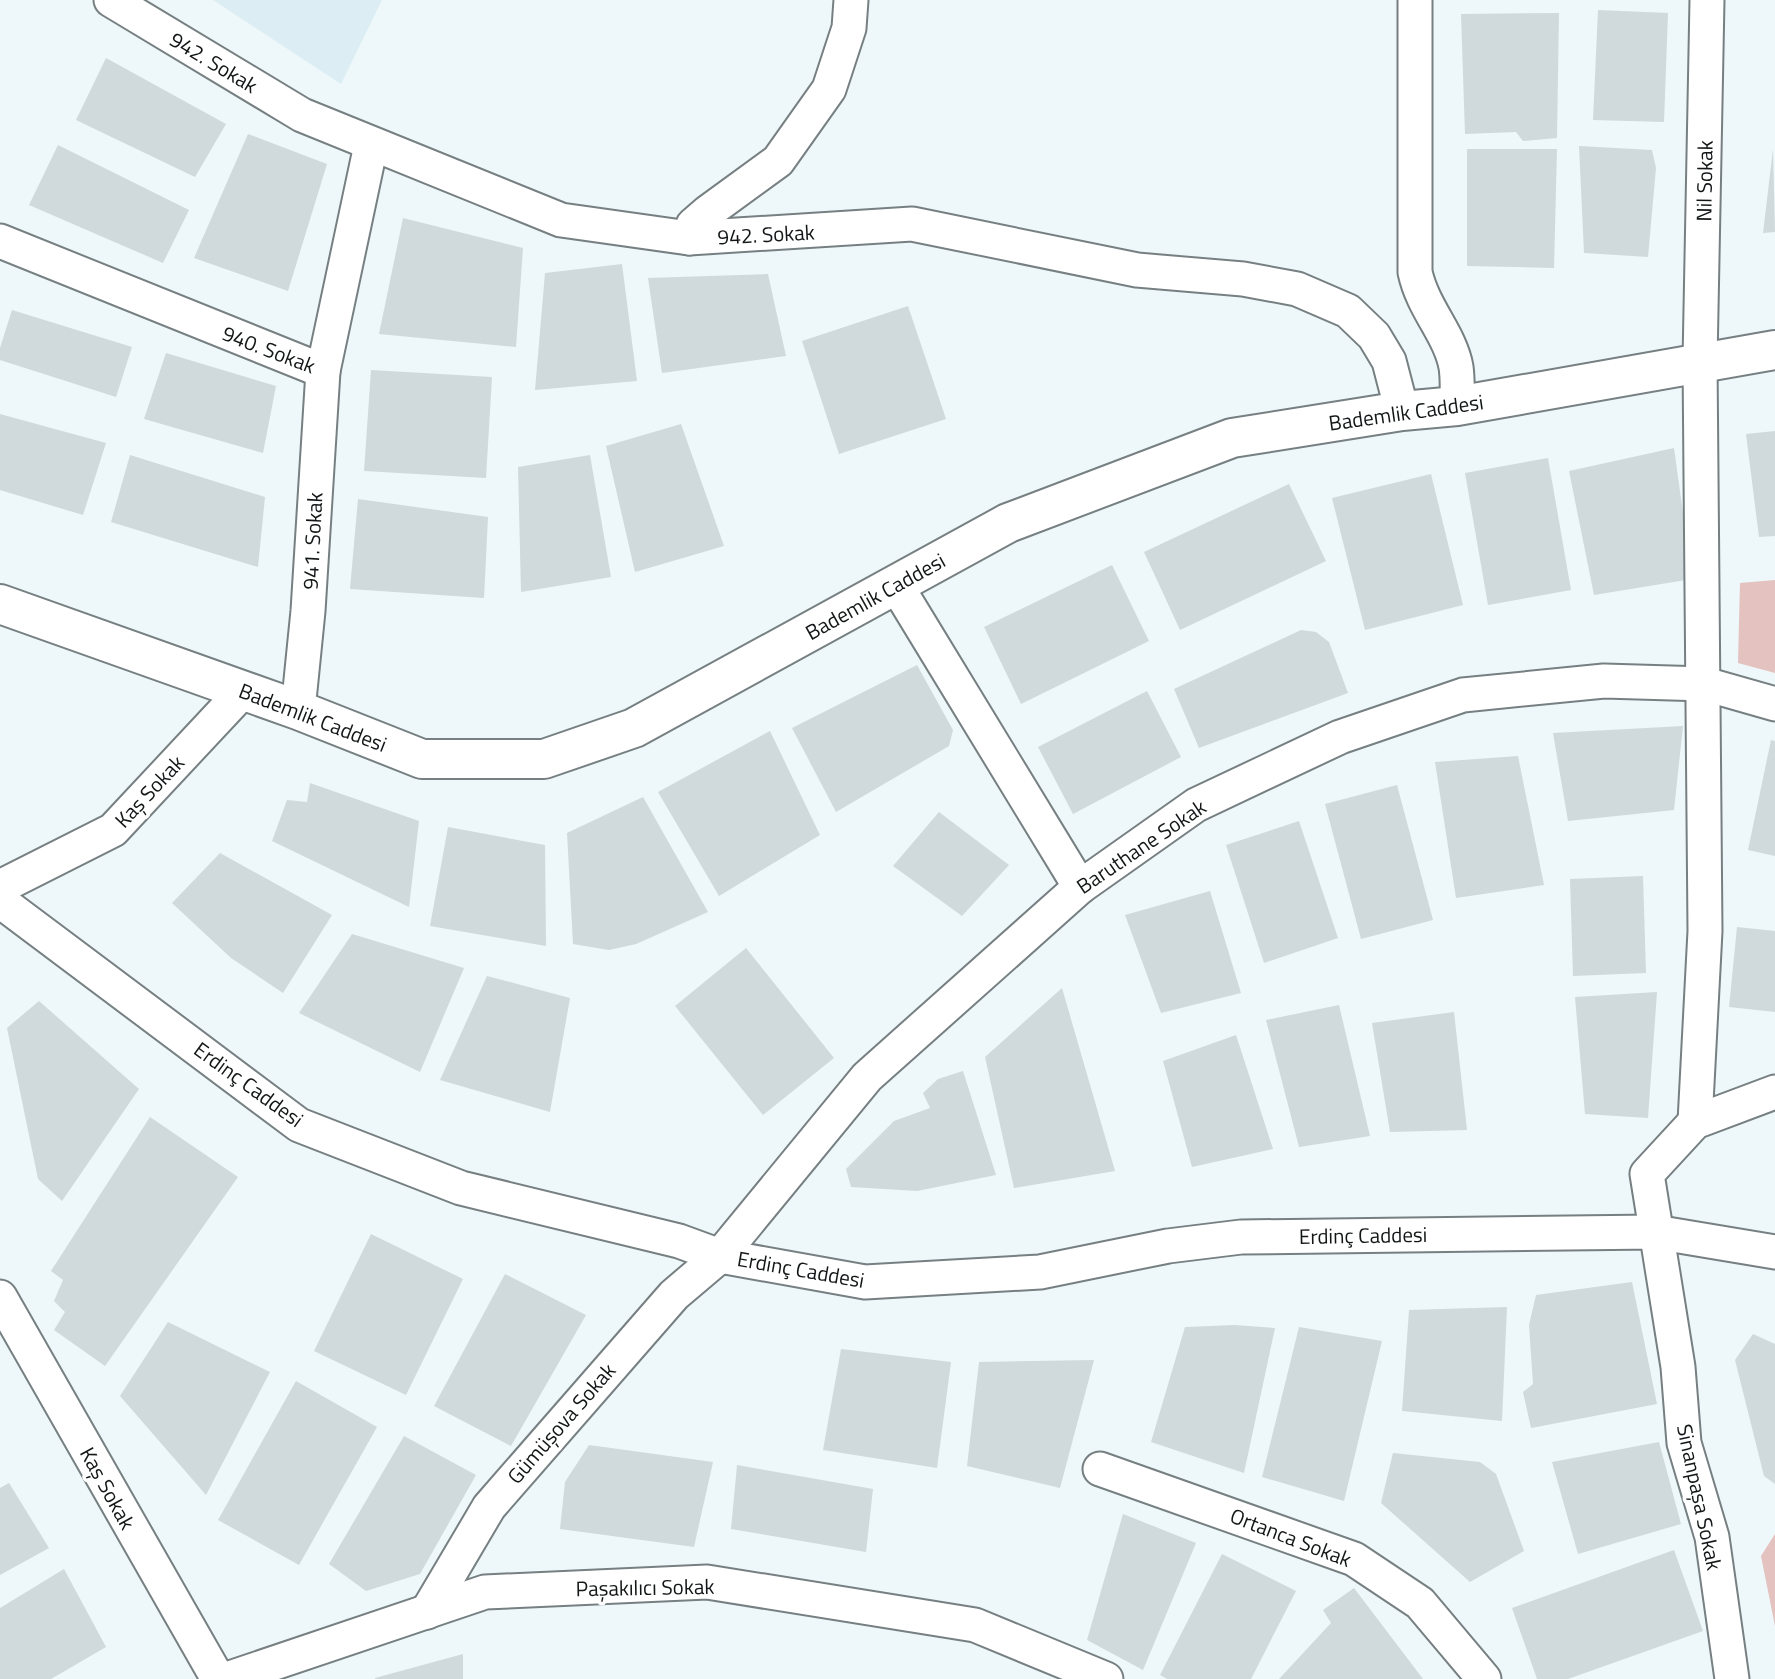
<svg xmlns="http://www.w3.org/2000/svg" width="1775" height="1679" viewBox="0 0 1775 1679" font-family="'Titillium Web',sans-serif">
<style>
.built{fill:#dceef3}
.green{fill:#e3c2c0}
.building{fill:#d0d9db}
.lines{fill:none;stroke-linecap:round;stroke-linejoin:round}
.minor-casing{stroke:#767f81;stroke-width:37}
.tertiary-casing{stroke:#767f81;stroke-width:42}
.minor{stroke:#fff;stroke-width:33}
.tertiary{stroke:#fff;stroke-width:38}
.labels{text-anchor:middle;dominant-baseline:central;stroke-width:7;stroke-linejoin:round;paint-order:stroke}
.street-label{font-size:21px;fill:#131617;stroke:#fff}
</style>
<rect width="100%" height="100%" fill="#eef7f9"/>
<path class="built" d="M213,0H382L341,84Z"/>
<g class="green">
<path d="M1775,580V673L1738,663L1740,583Z"/>
<path d="M1775,1534V1626L1761,1556Z"/>
</g>
<g class="building">
<path d="M1598,10L1668,13L1664,122L1593,120Z"/>
<path d="M1559,13L1557,138L1523,141L1516,132L1465,134L1461,14Z"/>
<path d="M106,58L226,124L195,177L76,120Z"/>
<path d="M248,134L327,164L288,291L194,258Z"/>
<path d="M58,145L189,210L163,263L29,205Z"/>
<path d="M1579,146L1652,150L1656,168L1648,257L1584,253Z"/>
<path d="M1467,149H1557L1554,268L1467,266Z"/>
<path d="M1773,149L1775,232L1763,233Z"/>
<path d="M403,218L523,248L516,347L379,334Z"/>
<path d="M622,264L637,381L535,390L545,273Z"/>
<path d="M768,274L786,356L662,373L648,278Z"/>
<path d="M908,306L946,419L839,454L802,341Z"/>
<path d="M12,310L132,347L116,397L0,360V348Z"/>
<path d="M166,353L276,386L263,453L144,419Z"/>
<path d="M371,370L492,377L486,478L364,471Z"/>
<path d="M0,414L106,443L83,515L0,490Z"/>
<path d="M681,424L724,546L635,572L606,446Z"/>
<path d="M1775,431V536L1759,537L1746,434Z"/>
<path d="M1674,448L1692,579L1594,595L1569,471Z"/>
<path d="M130,455L265,497L258,567L111,522Z"/>
<path d="M590,455L611,577L521,592L518,467Z"/>
<path d="M1548,458L1571,590L1488,605L1465,473Z"/>
<path d="M1431,474L1463,605L1365,630L1332,498Z"/>
<path d="M1289,484L1326,561L1180,630L1144,552Z"/>
<path d="M358,499L488,517L484,598L350,589Z"/>
<path d="M1112,565L1149,641L1021,704L984,627Z"/>
<path d="M1301,630L1316,632L1329,642L1348,693L1199,748L1174,689Z"/>
<path d="M917,665L953,730L949,746L836,812L792,728Z"/>
<path d="M1147,691L1181,757L1073,814L1038,747Z"/>
<path d="M1683,726L1674,810L1568,821L1553,733Z"/>
<path d="M770,731L820,835L719,896L658,792Z"/>
<path d="M1771,740L1775,741V856L1748,850Z"/>
<path d="M1518,756L1544,885L1456,898L1435,762Z"/>
<path d="M310,783L419,821L409,907L272,841L287,800L307,802Z"/>
<path d="M1397,785L1433,920L1361,939L1325,804Z"/>
<path d="M643,797L708,912L636,944L609,950L573,944L567,833Z"/>
<path d="M939,812L1009,865L962,916L893,866Z"/>
<path d="M1299,821L1338,938L1264,963L1226,845Z"/>
<path d="M448,827L545,845L546,946L430,926Z"/>
<path d="M220,853L332,915L283,993L231,958L172,903Z"/>
<path d="M1643,876L1646,973L1573,976L1570,879Z"/>
<path d="M1210,891L1241,993L1161,1013L1125,915Z"/>
<path d="M1737,927L1775,931V1012L1729,1007Z"/>
<path d="M352,934L464,968L420,1072L299,1013Z"/>
<path d="M746,948L834,1058L763,1115L675,1006Z"/>
<path d="M487,976L570,998L550,1112L440,1080Z"/>
<path d="M1062,988L1115,1171L1014,1188L985,1057Z"/>
<path d="M1657,992L1648,1118L1585,1114L1575,997Z"/>
<path d="M39,1001L139,1089L62,1201L38,1179L7,1028Z"/>
<path d="M1339,1005L1370,1136L1299,1147L1266,1020Z"/>
<path d="M1454,1012L1467,1130L1390,1132L1372,1023Z"/>
<path d="M1236,1035L1273,1149L1192,1167L1163,1061Z"/>
<path d="M963,1071L996,1175L917,1191L851,1187L846,1169L894,1121L930,1108L923,1093L938,1079Z"/>
<path d="M150,1117L238,1177L105,1366L54,1330L65,1312L54,1301L63,1280L51,1271Z"/>
<path d="M371,1234L463,1279L406,1395L314,1351Z"/>
<path d="M505,1274L586,1315L511,1446L434,1406Z"/>
<path d="M1632,1282L1657,1404L1531,1428L1523,1392L1533,1384L1529,1325L1536,1295Z"/>
<path d="M1507,1307L1502,1421L1402,1411L1409,1310Z"/>
<path d="M168,1322L270,1372L206,1495L120,1396Z"/>
<path d="M1235,1325L1275,1328L1244,1473L1151,1442L1185,1327Z"/>
<path d="M1299,1327L1382,1341L1344,1501L1262,1477Z"/>
<path d="M1753,1334L1775,1344V1484L1764,1476L1735,1360Z"/>
<path d="M841,1349L951,1362L937,1468L823,1450Z"/>
<path d="M1094,1360L1060,1488L967,1466L979,1362Z"/>
<path d="M296,1381L377,1427L299,1565L218,1520Z"/>
<path d="M404,1436L476,1475L420,1574L366,1591L329,1564Z"/>
<path d="M1659,1442L1681,1524L1578,1554L1552,1462Z"/>
<path d="M589,1445L713,1462L694,1547L560,1529L565,1482Z"/>
<path d="M1393,1453L1480,1462L1496,1474L1524,1551L1470,1582L1381,1503Z"/>
<path d="M737,1465L873,1489L866,1552L731,1529Z"/>
<path d="M9,1483L49,1548L0,1575V1488Z"/>
<path d="M1123,1514L1196,1543L1143,1670L1087,1640Z"/>
<path d="M1674,1550L1703,1631L1568,1679H1537L1512,1608Z"/>
<path d="M1222,1554L1296,1591L1251,1679H1167L1160,1675Z"/>
<path d="M64,1569L106,1647L51,1679H0V1608Z"/>
<path d="M1354,1588L1423,1679H1279L1331,1623L1323,1610Z"/>
<path d="M463,1654V1679H375V1678Z"/>
</g>
<g class="lines">
<defs>
<g id="minor">
<path d="M111,0L302,115L561,220L689,238L912,224L1137,270L1243,279L1297,289L1348,311L1374,336L1389,361L1402,411"/>
<path d="M1415,0V272C1423,309 1450,334 1456,367C1458,380 1457,394 1457,406"/>
<path d="M689,238L693,225L708,212L778,161L829,89L849,28L851,0"/>
<path d="M0,241L323,371L371,145"/>
<path d="M896,585L1080,887"/>
<path d="M298,710L308,611L323,371"/>
<path d="M0,887L113,830L243,691"/>
<path d="M0,901L299,1125L461,1188L679,1241L720,1256L865,1282L1040,1272L1168,1246L1241,1237L1655,1232L1775,1252"/>
<path d="M1695,1122L1705,931L1700,361L1707,0"/>
<path d="M0,1297L218,1679"/>
<path d="M1100,1469L1354,1559L1420,1603L1484,1679"/>
<path d="M427,1612L489,1507L674,1295L720,1256L867,1077L1080,887L1196,805L1340,737L1463,695L1604,681L1705,684L1775,704"/>
<path d="M227,1679L485,1592L707,1582L975,1625L1106,1679"/>
<path d="M1732,1679L1712,1537L1684,1443L1678,1367L1647,1174L1695,1122L1775,1092"/>
</g>
<path id="tertiary" d="M0,604L298,710L422,759H544L634,728L1008,523L1232,438L1402,411L1457,406L1775,350"/>
</defs>
<use href="#minor" class="minor-casing"/>
<use href="#tertiary" class="tertiary-casing"/>
<use href="#minor" class="minor"/>
<use href="#tertiary" class="tertiary"/>
</g>
<g class="labels">
<g class="street-label">
<text transform="translate(214 62) rotate(31)">942. Sokak</text>
<text transform="translate(1704 181) rotate(-89)">Nil Sokak</text>
<text transform="translate(766 234) rotate(-3)">942. Sokak</text>
<text transform="translate(269 349) rotate(21)">940. Sokak</text>
<text transform="translate(1406 412) rotate(-8)">Bademlik Caddesi</text>
<text transform="translate(312 541) rotate(-87)">941. Sokak</text>
<text transform="translate(875 596) rotate(-29)">Bademlik Caddesi</text>
<text transform="translate(313 717) rotate(21)">Bademlik Caddesi</text>
<text transform="translate(149 791) rotate(-47)">Kaş Sokak</text>
<text transform="translate(1141 846) rotate(-34)">Baruthane Sokak</text>
<text transform="translate(249 1084) rotate(36)">Erdinç Caddesi</text>
<text transform="translate(1363 1235) rotate(-1)">Erdinç Caddesi</text>
<text transform="translate(801 1269) rotate(10)">Erdinç Caddesi</text>
<text transform="translate(561 1423) rotate(-49)">Gümüşova Sokak</text>
<text transform="translate(108 1488) rotate(61)">Kaş Sokak</text>
<text transform="translate(1700 1497) rotate(78)">Sinanpaşa Sokak</text>
<text transform="translate(1291 1537) rotate(21)">Ortanca Sokak</text>
<text transform="translate(645 1587) rotate(-1)">Paşakılıcı Sokak</text>
</g>
</g>
</svg>
